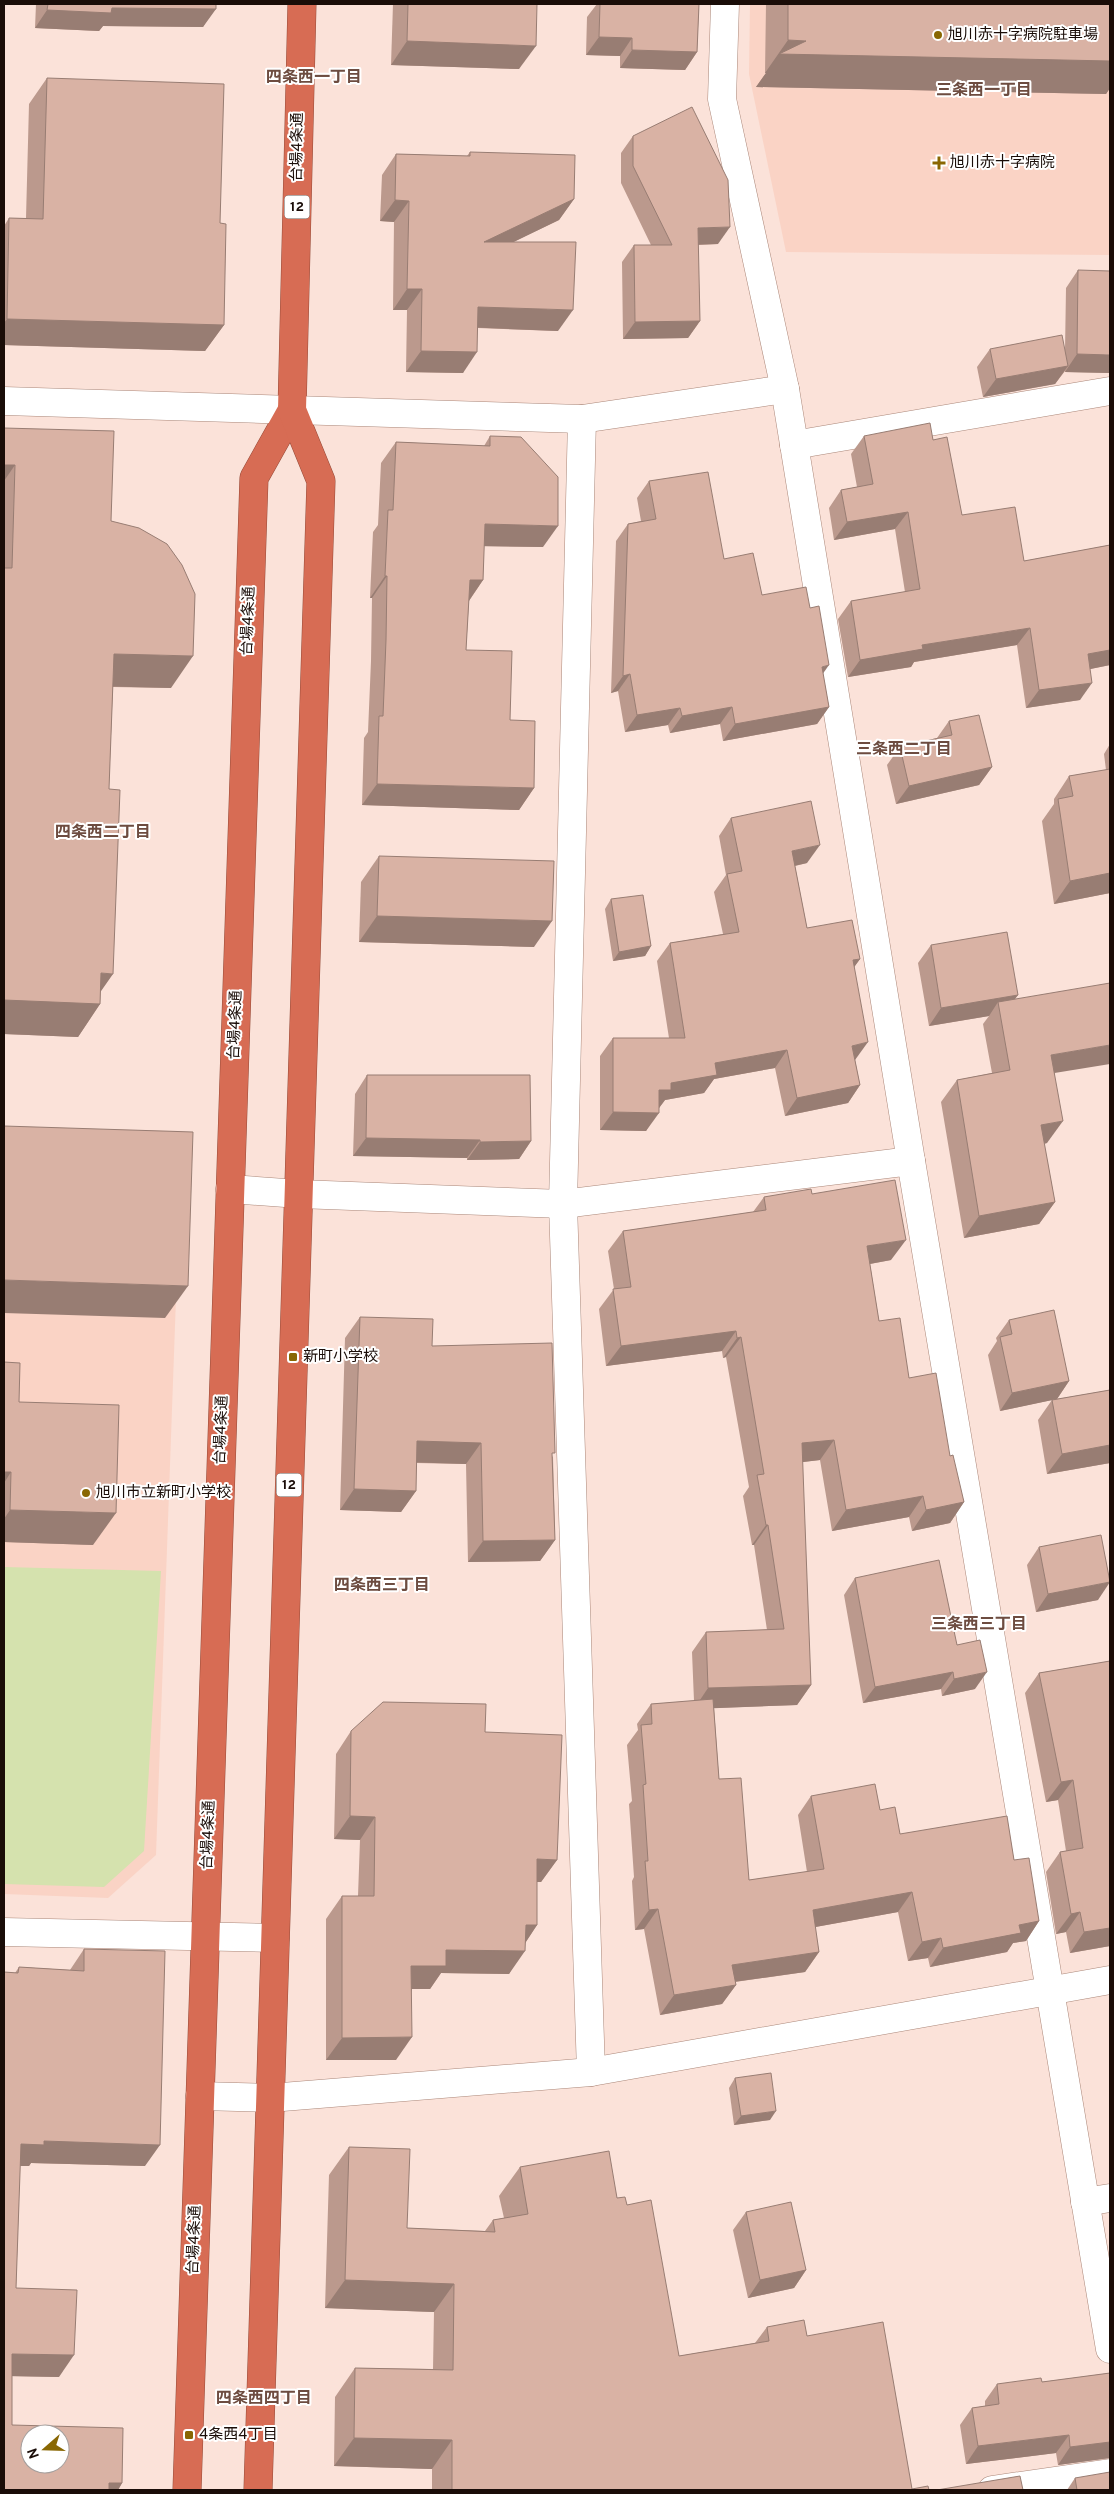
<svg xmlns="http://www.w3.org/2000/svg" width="1114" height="2494" viewBox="0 0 1114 2494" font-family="Overpass,'Noto Sans JP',sans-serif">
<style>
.built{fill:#fad3c5}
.garden{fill:#d5e2ae}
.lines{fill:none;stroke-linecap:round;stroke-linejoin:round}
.minor-casing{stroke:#ab8779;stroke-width:29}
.highway-casing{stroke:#954b39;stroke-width:29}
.minor{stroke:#fff;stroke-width:28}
.highway{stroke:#d76c54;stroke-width:28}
.wall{fill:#bb998d}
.shaded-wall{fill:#987d73}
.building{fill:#d9b2a4;stroke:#987d73;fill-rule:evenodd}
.poi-dot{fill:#896703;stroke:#fff;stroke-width:2}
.labels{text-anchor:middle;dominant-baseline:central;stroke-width:4;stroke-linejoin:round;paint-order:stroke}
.shield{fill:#fff;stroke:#5f5652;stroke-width:1}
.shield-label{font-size:14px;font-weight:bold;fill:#1a0d08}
.poi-label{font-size:15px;fill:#1a0d08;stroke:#fff;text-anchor:start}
.street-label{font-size:15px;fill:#1a0d08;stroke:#fff}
.neighbourhood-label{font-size:16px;font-weight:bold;fill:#6d4c40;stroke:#fff}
</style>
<rect width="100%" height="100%" fill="#fbe2d9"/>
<g class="built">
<path d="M750,4H1110V255L786,252L749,74Z"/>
<path d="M4,1127L182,1131L156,1855L108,1898L4,1894Z"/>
</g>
<path class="garden" d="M4,1567L161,1571L144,1851L104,1887L4,1884Z"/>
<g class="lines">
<defs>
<g id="minor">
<path d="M725,4L722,99L785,389L911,1161L1110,2349"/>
<path d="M4,401L582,419L785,389"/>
<path d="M582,419L563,1204L591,2072"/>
<path d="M794,445L1110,391"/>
<path d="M230,1189L299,1194L563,1204L911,1161"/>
<path d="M4,1932L275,1938"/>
<path d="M200,2096L270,2098L591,2072L1110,1980"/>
<path d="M1085,2202L1110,2198"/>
<path d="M992,2490L1110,2473"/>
</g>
<g id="highway">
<path d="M187,2490L254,478L292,410"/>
<path d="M258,2490L321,481L292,410L302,4"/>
</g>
</defs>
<use href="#minor" class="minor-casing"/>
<use href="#highway" class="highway-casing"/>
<use href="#minor" class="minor"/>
<use href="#highway" class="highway"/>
</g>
<g class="wall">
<path d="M36,4H216L203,27L103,26L99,31L35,28Z"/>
<path d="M393,4H537L519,69L391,65Z"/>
<path d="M597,4H699L697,52L685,70L620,68V56L586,55L587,17Z"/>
<path d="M766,4H1110V88L1106,94L756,87L766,73H765Z"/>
<path d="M47,78L220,223L224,325L205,351L4,345V226L9,218H26L29,104Z"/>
<path d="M633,136L718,244L698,245L700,321L688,338L623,339L622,262L634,245H651L621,183V153Z"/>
<path d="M470,152L574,199L559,220L513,242L558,331L478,328L463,373L406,372L407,310H393L394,222L380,221L382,175L396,154L467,156Z"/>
<path d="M1078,270L1110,373L1065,372V371L1055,384L983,397L977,367L990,349L1065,351L1066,288Z"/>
<path d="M4,428L111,521L171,688L113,687L100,1004L78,1037L4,1034Z"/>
<path d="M490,436L543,547L484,546L483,580L469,601L466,650L510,720L534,788L519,810L362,805L364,738L368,732L371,661L372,598H370L373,532L378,525L381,463L396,442L484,446Z"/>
<path d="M864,436L933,440L962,515L1024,561L1110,545V665L1090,669L1080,700L1026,708L1017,645L914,662L911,667L848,677L838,619L851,601L905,592L895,529L834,540L829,508L841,490L857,487L851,454Z"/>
<path d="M649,481L724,559L762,595L823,674L829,707L817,724L723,741L720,724L670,733L668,725L625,732L618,691L611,693L616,541L628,524L641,521L637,498Z"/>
<path d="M949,721L992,767L979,785L896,804L887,765L900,747L937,738Z"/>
<path d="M1110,744V893L1054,904L1042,821L1054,804V799L1069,776L1106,770L1104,754Z"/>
<path d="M731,818L807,863L795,866L807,928L860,959L854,967L855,1060L860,1085L848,1103L785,1116L775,1068L714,1079L704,1093L665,1100L659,1108L646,1131L600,1130V1056L613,1038H669L657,961L670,943L723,934L714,892L726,875L719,836Z"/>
<path d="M379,856L534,947L359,942L361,882Z"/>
<path d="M611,899L651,946L645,956L613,961L605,909Z"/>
<path d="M931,945L1018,995L1014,999L1055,1073L1047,1143L1044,1144L1055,1202L1039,1224L964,1238L941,1102L957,1080L992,1073L983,1024L989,1016L929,1026L918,963Z"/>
<path d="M367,1075L531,1141L519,1159L467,1160V1158L353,1156L355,1094Z"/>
<path d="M812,1194L891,1260L870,1264L879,1321L950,1456L964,1502L950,1523L912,1531L909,1517L832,1531L820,1460L802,1462L811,1685L797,1705L714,1708L719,1779L749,1880L807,1872L798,1815L811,1796L880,1810L900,1834L1014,1860L1039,1921L1026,1941L1013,1943L1007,1952L930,1967L928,1958L908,1961L898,1912L815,1927L819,1952L805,1972L735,1982L736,1985L722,2004L660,2015L644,1929L635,1930L632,1881L634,1877L629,1804L632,1801L627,1745L638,1730L637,1724L651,1704L694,1701L692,1652L706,1632L767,1630L754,1545H752L743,1496L749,1487L726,1357L723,1358L722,1351L606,1366L599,1309L614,1289L608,1251L623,1231L753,1212L764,1197Z"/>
<path d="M360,1317L432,1346L553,1457L555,1540L540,1561L468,1562L466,1464L416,1463V1491L401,1512L340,1510L345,1338Z"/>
<path d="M1009,1320L1069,1381L1057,1399L1110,1390V1463L1047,1474L1038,1420L1052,1400L1000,1411L988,1355L997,1341L996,1338Z"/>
<path d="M4,1362L19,1402L93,1545L4,1542Z"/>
<path d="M1039,1547L1098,1600L1036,1612L1027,1565Z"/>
<path d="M855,1578L957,1645L975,1689L942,1696L941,1689L863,1703L844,1595Z"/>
<path d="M1110,1661V1946L1070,1953L1066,1932L1056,1934L1046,1872L1060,1852L1066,1851L1058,1800L1046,1802L1025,1693L1039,1673Z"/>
<path d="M351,1731L485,1732L557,1860L541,1882H537V1925L525,1943L509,1974L441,1973L430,1989H412L396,2060H326V1919L342,1896H358L360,1840L334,1839L336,1754Z"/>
<path d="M84,1949L145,2166L31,2163L29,2166H20L16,2288L59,2377L12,2376V2425L122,2483L118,2490H4L15,1973L19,1967L70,1970Z"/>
<path d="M735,2078L770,2120L734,2125L729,2088Z"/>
<path d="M349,2147L407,2228L485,2231L493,2220L504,2218L499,2196L520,2167L617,2198L627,2205L679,2356L755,2343L767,2327L807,2336L912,2489L929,2490H432V2469L334,2466L335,2397L355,2368L433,2369L434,2312L325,2308L329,2175Z"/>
<path d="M746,2212L806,2270L794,2288L748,2298L733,2230Z"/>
<path d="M1110,2373V2458L1058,2465L1056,2453L966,2464L960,2425L972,2408L985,2406V2401L997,2384L1042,2382Z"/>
<path d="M1075,2478L1110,2490H1067Z"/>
</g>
<g class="shaded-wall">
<path d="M112,8L216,9L203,27L103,26L99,31L35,28L47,10Z"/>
<path d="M599,37L632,38L620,56L586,55Z"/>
<path d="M788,40L1110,60V88L1106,94L756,87L766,73H765Z"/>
<path d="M407,41L536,46L519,69L391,65Z"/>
<path d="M632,50L697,52L685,70L620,68Z"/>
<path d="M574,199L559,220L470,263L484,242Z"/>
<path d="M395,200L409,201L394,222L380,221Z"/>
<path d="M730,227L718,244L686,245L698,228Z"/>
<path d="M407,289H422L407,310H393Z"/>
<path d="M478,307L573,310L558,331L463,327Z"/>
<path d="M7,319L224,325L205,351L4,345V323Z"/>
<path d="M700,321L688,338L623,339L635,322Z"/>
<path d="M421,351L477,352L463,373L406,372Z"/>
<path d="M1077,354L1110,355V373L1065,372Z"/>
<path d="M1068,366L1055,384L983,397L996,379Z"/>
<path d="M4,465H15L4,481Z"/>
<path d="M908,512L895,529L834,540L847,522Z"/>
<path d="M485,524L558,526L543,547L470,546Z"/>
<path d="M385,576H387L372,598H370Z"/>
<path d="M470,580H483L468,602Z"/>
<path d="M1030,628L1017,645L914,662L911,667L848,677L860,660L922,645Z"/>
<path d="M1110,650V665L1076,672L1088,654Z"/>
<path d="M114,654L193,656L171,688L91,686Z"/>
<path d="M829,665L817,682L822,667Z"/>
<path d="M630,674L618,691L611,693L623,676Z"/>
<path d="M1092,683L1080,700L1026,708L1039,690Z"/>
<path d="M732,707L720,724L670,733L682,716Z"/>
<path d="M829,707L817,724L723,741L735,724Z"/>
<path d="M680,708L668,725L625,732L637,715Z"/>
<path d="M992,767L979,785L896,804L909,786Z"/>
<path d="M377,784L534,788L519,810L362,805Z"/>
<path d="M820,845L807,863L780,869L792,851Z"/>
<path d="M1110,873V893L1054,904L1070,881Z"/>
<path d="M377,916L552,921L534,947L359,942Z"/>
<path d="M651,946L645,956L613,961L619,952Z"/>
<path d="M860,959L847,977L853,960Z"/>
<path d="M101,973L113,974L92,1004H100L78,1037L4,1034V1000Z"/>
<path d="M1018,995L1005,1013L998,1002L989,1016L929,1026L941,1008Z"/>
<path d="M868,1042L855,1060L852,1046Z"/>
<path d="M1110,1045V1064L1036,1076L1051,1055Z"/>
<path d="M787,1050L775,1068L714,1079L704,1093L665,1100L659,1108V1090L671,1083L715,1063Z"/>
<path d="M860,1085L848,1103L785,1116L797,1098Z"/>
<path d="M613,1112L659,1113L646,1131L600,1130Z"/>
<path d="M1063,1121L1047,1143L1026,1147L1041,1125Z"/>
<path d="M366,1138L480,1140L467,1158L353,1156Z"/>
<path d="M531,1141L519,1159L467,1160L480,1142Z"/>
<path d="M1055,1202L1039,1224L964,1238L979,1216Z"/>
<path d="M906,1240L891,1260L853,1267L867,1246Z"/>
<path d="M4,1280L188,1286L165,1318L4,1313Z"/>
<path d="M736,1331L722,1351L606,1366L621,1346Z"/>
<path d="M741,1337L726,1357L723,1358L737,1338Z"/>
<path d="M1069,1381L1057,1399L1000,1411L1012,1393Z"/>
<path d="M834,1440L820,1460L787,1464L802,1443Z"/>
<path d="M417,1441L481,1443L466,1464L402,1462Z"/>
<path d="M1110,1445V1463L1047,1474L1062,1454Z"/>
<path d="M4,1472H11L4,1483Z"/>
<path d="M354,1489L416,1491L401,1512L340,1510Z"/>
<path d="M923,1496L909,1517L832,1531L846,1510Z"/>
<path d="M964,1502L950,1523L912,1531L926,1510Z"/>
<path d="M10,1510L116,1513L93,1545L4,1542V1519Z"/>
<path d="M766,1525H768L754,1545H752Z"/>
<path d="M555,1540L540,1561L468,1562L483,1541Z"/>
<path d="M1110,1582L1098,1600L1036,1612L1048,1594Z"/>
<path d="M953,1672L941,1689L863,1703L875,1687Z"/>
<path d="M987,1672L975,1689L942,1696L954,1679Z"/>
<path d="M811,1685L797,1705L694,1709L708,1688Z"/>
<path d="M1073,1780L1058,1800L1046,1802L1061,1782Z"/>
<path d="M350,1816L375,1817L360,1840L334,1839Z"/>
<path d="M537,1859L557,1860L541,1882H522Z"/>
<path d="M912,1892L898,1912L799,1930L813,1910Z"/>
<path d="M658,1909L644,1929L635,1930L649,1910Z"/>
<path d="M1080,1912L1066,1932L1056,1934L1071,1914Z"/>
<path d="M1039,1921L1026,1941L1013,1943L1007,1952L930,1967L943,1948L1019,1925Z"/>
<path d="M526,1925H537L522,1948Z"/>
<path d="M1110,1928V1946L1070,1953L1084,1932Z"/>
<path d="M941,1938L928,1958L908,1961L922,1942Z"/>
<path d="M446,1950L525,1951L509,1974L441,1973L430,1989H396L411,1966Z"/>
<path d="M819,1952L805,1972L718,1984L732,1965Z"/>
<path d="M736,1985L722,2004L660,2015L674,1995Z"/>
<path d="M412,2037L396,2060H326L342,2038Z"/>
<path d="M776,2111L770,2120L734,2125L741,2116Z"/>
<path d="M44,2141L160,2145L145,2166L31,2163L29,2166H6L21,2144Z"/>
<path d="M806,2270L794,2288L748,2298L760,2280Z"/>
<path d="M345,2280L454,2284L434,2312L325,2308Z"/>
<path d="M12,2354L74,2355L59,2377L4,2376Z"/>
<path d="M1069,2435L1056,2453L966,2464L978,2446Z"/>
<path d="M354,2438L452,2440L432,2469L334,2466Z"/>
<path d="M1110,2442V2458L1058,2465L1070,2447Z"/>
<path d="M109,2483H122L118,2490H104Z"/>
</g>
<g class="building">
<path d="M48,4H216V9L112,8L111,13L47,10Z"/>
<path d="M408,4H537L536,46L407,41Z"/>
<path d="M600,4H699L697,52L632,50V38L599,37Z"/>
<path d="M788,4H1110V61L779,54L806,41L788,40Z"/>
<path d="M47,78L224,84L220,223L226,224L224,325L7,319L9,218L43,219Z"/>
<path d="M692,107L728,180L730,227L698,228L700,321L635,322L634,245H672L633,166V136Z"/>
<path d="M470,152L575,155L574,199L484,242H576L573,310L478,307L477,352L421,351L422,289H407L409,201L395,200L396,154L470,156Z"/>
<path d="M1078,270L1110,271V355L1077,354Z"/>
<path d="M1062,335L1068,366L996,379L990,349Z"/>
<path d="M930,423L933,440L947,437L962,515L1015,507L1024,561L1110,545V650L1088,654L1092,683L1039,690L1030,628L922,645L923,649L860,660L851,601L920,589L908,512L847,522L841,490L873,484L864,436Z"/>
<path d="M4,428L114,431L111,521L139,528L167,544L182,565L195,594L193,656L114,654L109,789L120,790L113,974L101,973L100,1004L4,1000V568H12L15,465H4Z"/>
<path d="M490,436L521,437L558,477V526L485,524L483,580H470L466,650L512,651L510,720L535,721L534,788L377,784L379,716H383L386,640L387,576H385L388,510H393L396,442L490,446Z"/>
<path d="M708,472L724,559L753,553L762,595L806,587L810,608L819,606L829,665L822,667L829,707L735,724L732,707L682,716L680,708L637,715L630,674L623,676L628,524L656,519L649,481Z"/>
<path d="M979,715L992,767L909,786L900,747L952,735L949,721Z"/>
<path d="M1110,769V873L1070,881L1058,799L1073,796L1069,776Z"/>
<path d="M811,801L820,845L792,851L807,928L852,920L860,959L853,960L868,1042L852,1046L860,1085L797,1098L787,1050L715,1063L717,1075L671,1083V1090H659V1113L613,1112V1038H685L670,943L739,932L727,874L742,871L731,818Z"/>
<path d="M379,856L554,861L552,921L377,916Z"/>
<path d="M643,895L651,946L619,952L611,899Z"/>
<path d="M1007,932L1018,995L941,1008L931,945Z"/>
<path d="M1110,983V1045L1051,1055L1063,1121L1041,1125L1055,1202L979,1216L957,1080L1010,1070L998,1002Z"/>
<path d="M367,1075H530L531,1141L480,1142V1140L366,1138Z"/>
<path d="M4,1126L193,1132L188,1286L4,1280Z"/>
<path d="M895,1180L906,1240L867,1246L879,1321L900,1318L909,1378L936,1373L950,1456L953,1455L964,1502L926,1510L923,1496L846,1510L834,1440L802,1443L811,1685L708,1688L706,1632L784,1629L768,1525H766L757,1475L764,1474L741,1337L737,1338L736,1331L621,1346L613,1289L631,1287L623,1231L766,1210L764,1197L811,1189L812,1194Z"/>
<path d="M1054,1310L1069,1381L1012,1393L1000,1337L1012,1334L1009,1320Z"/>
<path d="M360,1317L433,1319L432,1346L552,1343L555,1453H552L555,1540L483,1541L481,1443L417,1441L416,1491L354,1489Z"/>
<path d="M4,1362L20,1363L19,1402L119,1405L116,1513L10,1510L11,1472H4Z"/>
<path d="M1110,1390V1445L1062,1454L1052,1400Z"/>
<path d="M1101,1535L1110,1582L1048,1594L1039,1547Z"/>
<path d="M939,1560L957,1645L980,1640L987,1672L954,1679L953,1672L875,1687L855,1578Z"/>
<path d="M1110,1661V1928L1084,1932L1080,1912L1071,1914L1060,1852L1083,1848L1073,1780L1061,1782L1039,1673Z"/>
<path d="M713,1699L719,1779L741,1778L749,1880L824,1869L811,1796L875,1784L880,1810L895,1807L900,1834L1007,1816L1014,1860L1029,1858L1039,1921L1019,1925L1021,1933L943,1948L941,1938L922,1942L912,1892L813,1910L819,1952L732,1965L736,1985L674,1995L658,1909L649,1910L645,1861H648L643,1785L646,1784L641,1725L652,1724L651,1704Z"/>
<path d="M383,1702L486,1704L485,1732L562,1735L557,1860L537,1859V1925H526L525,1951L446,1950V1966H411L412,2037L342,2038V1896H374L375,1817L350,1816L351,1731Z"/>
<path d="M84,1949L165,1951L160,2145L44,2141V2145L21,2144L16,2288L77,2290L74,2355L12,2354V2425L123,2428L122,2483H109V2490H4V1972L18,1973L19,1967L84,1971ZM30,2434H60V2464H30Z"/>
<path d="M771,2073L776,2111L741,2116L735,2078Z"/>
<path d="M349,2147L410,2149L407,2228L495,2232L493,2220L528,2214L520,2167L609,2151L617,2198L625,2197L627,2205L651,2200L679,2356L769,2341L767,2327L804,2320L807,2336L883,2322L912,2489L928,2486L929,2490H452V2440L354,2438L355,2368L453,2370L454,2284L345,2280Z"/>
<path d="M791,2202L806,2270L760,2280L746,2212Z"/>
<path d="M1110,2373V2442L1070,2447L1069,2435L978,2446L972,2408L999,2404L997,2384L1041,2378L1042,2382Z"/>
<path d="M1110,2472V2490H1077L1075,2478Z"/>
<path d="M1020,2476L1023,2490H937Z"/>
</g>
<g class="poi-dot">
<circle cx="938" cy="35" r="5"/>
<path d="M936.5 155.5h5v5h5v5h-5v5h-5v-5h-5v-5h5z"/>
<rect x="288" y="1352" width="10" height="10" rx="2.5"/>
<circle cx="86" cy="1493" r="5"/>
<rect x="184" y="2430" width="10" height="10" rx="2.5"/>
</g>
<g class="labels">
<g class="shield">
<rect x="284.5" y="195.5" width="25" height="23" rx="4"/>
<rect x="276.5" y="1473.5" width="25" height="23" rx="4"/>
</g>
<g class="shield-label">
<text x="297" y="207">12</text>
<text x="289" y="1485">12</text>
</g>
<g class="poi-label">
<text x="948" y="35">旭川赤十字病院駐車場</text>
<text x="950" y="163">旭川赤十字病院</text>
<text x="303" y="1357">新町小学校</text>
<text x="96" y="1493">旭川市立新町小学校</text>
<text x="199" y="2435">4条西4丁目</text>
</g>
<g class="street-label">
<text transform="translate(298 147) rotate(-89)">台場4条通</text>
<text transform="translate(249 621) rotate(-88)">台場4条通</text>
<text transform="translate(236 1025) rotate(-88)">台場4条通</text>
<text transform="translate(222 1430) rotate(-88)">台場4条通</text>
<text transform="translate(209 1835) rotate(-88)">台場4条通</text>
<text transform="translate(195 2240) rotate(-88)">台場4条通</text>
</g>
<g class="neighbourhood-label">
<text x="314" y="78">四条西一丁目</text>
<text x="984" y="91">三条西一丁目</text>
<text x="904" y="750">三条西二丁目</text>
<text x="103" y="833">四条西二丁目</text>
<text x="382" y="1586">四条西三丁目</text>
<text x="979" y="1625">三条西三丁目</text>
<text x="264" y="2399">四条西四丁目</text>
</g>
</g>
<rect width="1114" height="2494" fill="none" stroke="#1a0d08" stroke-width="10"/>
<g transform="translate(45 2449) rotate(250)"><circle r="24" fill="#ffffff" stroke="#a39e9c"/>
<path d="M0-4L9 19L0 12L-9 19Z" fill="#896703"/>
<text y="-8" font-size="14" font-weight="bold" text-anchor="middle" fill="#1a0d08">N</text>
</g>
</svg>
